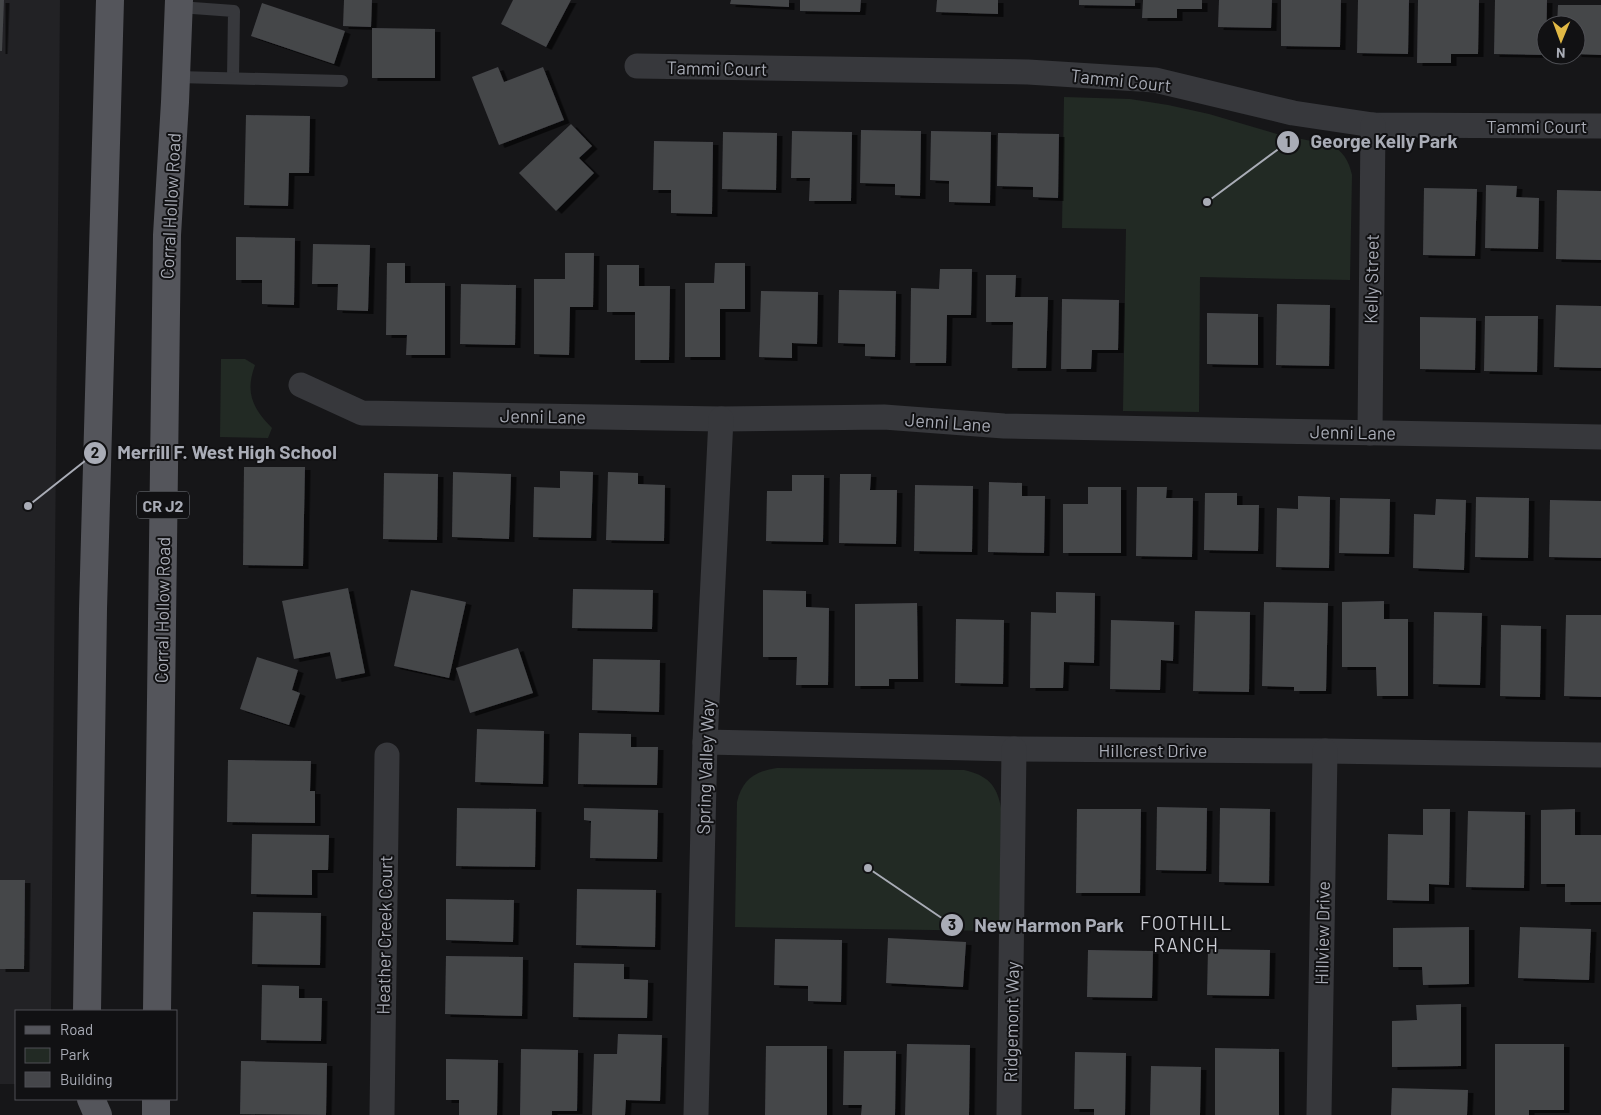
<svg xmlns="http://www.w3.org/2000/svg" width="1601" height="1115" viewBox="0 0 1601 1115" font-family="Barlow,sans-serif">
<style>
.built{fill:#222225}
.green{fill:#222a24}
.building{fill:#45464a;filter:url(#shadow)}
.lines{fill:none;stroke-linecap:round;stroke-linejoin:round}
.service{stroke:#37383c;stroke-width:12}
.minor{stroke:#37383c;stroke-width:25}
.primary{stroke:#54555b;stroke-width:28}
.labels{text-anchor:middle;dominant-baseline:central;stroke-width:4;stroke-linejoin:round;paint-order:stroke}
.shield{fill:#111113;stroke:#7b7e85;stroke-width:1}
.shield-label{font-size:16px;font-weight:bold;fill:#a9acb6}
.street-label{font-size:18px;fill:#a9acb6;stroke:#111113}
.neighbourhood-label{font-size:19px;letter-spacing:1px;fill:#cacbd3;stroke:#111113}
.leader{fill:none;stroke:#a9acb6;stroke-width:2}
.callout-dot{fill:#a9acb6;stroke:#111113;stroke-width:2}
.mark-label{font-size:15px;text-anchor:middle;font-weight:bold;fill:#111}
.callout-label{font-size:19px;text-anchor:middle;font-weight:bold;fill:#a9acb6;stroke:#111113;stroke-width:4;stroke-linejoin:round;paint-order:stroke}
</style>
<defs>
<filter id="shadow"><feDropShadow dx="5.5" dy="3" stdDeviation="0" flood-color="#0009"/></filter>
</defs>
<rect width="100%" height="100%" fill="#161618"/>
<path class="built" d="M0,0H60L51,1011H16V1084H0Z"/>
<g class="green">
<path d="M1064,97L1130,99L1168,105L1209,114L1277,134L1331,145C1343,151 1349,161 1352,175L1350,280L1200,277L1199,412L1123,411L1126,229L1062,228Z"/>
<path d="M221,359H245L255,365C245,392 252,408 272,428L268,438L220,437Z"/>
<path d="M777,768L964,770C987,775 997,785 1001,808L1000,931L735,927L737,802C742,780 755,771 777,768Z"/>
</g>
<g class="building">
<path d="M0,0H4L2,51H0Z"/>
<path d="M344,0H372L371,27L343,26Z"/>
<path d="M513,0H571L546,47L501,24Z"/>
<path d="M731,0H789V7L730,4Z"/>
<path d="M800,0H861L860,12L800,11Z"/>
<path d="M937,0H998V14L936,12Z"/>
<path d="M1079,0H1135V6L1079,5Z"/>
<path d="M1143,0H1202V9H1177V18H1142Z"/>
<path d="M1219,0H1272L1271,28L1218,27Z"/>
<path d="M1281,0H1341L1340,47L1281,46Z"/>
<path d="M1358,0H1409L1408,54L1357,53Z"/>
<path d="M1418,0H1479L1478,54H1451V63H1417Z"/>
<path d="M1495,0H1547L1546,55L1494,54Z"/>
<path d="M262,3L345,31L334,64L251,36Z"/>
<path d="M1558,5H1601V55L1576,54V25H1557Z"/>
<path d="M372,28L435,29V78H372Z"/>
<path d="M498,67L504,82L543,67L564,120L499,145L472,77Z"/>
<path d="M246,115L310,116L309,173H289L288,206L244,205Z"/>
<path d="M571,124L592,146L579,158L594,173L556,211L519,173Z"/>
<path d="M861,130L921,131L920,196L895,195V184L860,183Z"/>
<path d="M792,131L852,132L851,201H809L810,178H791Z"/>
<path d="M931,131L991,132L990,203L949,202V181L930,180Z"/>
<path d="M723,132L777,133L776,190L722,189Z"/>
<path d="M998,133L1059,134L1058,198L1033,197V187L997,186Z"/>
<path d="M654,141L713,142L712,214L671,213V190H653Z"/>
<path d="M1486,185L1517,186L1516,197L1539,198L1538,249L1485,248Z"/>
<path d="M1424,188L1477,189L1475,256L1423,255Z"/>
<path d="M1557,190L1601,191V260L1556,259Z"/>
<path d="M236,237L295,238L294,305L262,304V280H236Z"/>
<path d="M313,244L370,245L368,311L337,310L338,284H312Z"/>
<path d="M565,253H594L593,307H570L569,355L534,354V279H565Z"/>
<path d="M387,263H405V283H445V355H406L407,335H386Z"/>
<path d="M715,263H745V309H720V357H685V283H714Z"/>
<path d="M607,265H639V286H670L669,360H635V312H607Z"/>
<path d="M940,269H972L971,315H947L946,363H910L911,288L939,289Z"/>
<path d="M986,275H1016L1015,297H1048L1046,368H1012L1013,322H986Z"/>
<path d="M461,284L516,285L515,345L460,344Z"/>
<path d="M839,290L896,291L895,357L865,356V344L838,343Z"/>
<path d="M761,291L818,292L817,344L792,343V358L759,357Z"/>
<path d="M1062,299L1119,300L1118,350H1092L1091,369H1061Z"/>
<path d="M1277,304L1330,305L1329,366L1276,365Z"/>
<path d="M1556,305L1601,306V368L1554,367Z"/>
<path d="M1207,313L1258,314V365L1207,364Z"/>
<path d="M1485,316H1538L1537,372L1484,371Z"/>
<path d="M1420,317L1476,318L1475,370L1420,369Z"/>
<path d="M244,467H305L303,566L243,565Z"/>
<path d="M560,471L593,472L591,538L533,537L534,487L560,488Z"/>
<path d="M453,472L511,474L509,539L452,537Z"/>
<path d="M608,472L638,473V484L665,485L664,541L606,540Z"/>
<path d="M384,473L438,474L437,540L383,539Z"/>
<path d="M840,474H871L870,490H897L896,544L839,543Z"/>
<path d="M792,475H824L823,542L766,541L767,491H792Z"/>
<path d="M989,482L1022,483V496H1045L1044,553L988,552Z"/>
<path d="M915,485L973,486L972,552L914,551Z"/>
<path d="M1088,487H1121V553H1063V504H1088Z"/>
<path d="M1137,487H1167L1166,498H1193L1192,557L1136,556Z"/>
<path d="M1205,493H1237V505H1259L1258,551L1204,550Z"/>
<path d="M1298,496L1330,497L1329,568L1276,567L1277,508L1298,509Z"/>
<path d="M1476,497L1529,498L1528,558L1475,557Z"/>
<path d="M1340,498L1390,499L1389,554L1339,553Z"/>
<path d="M1436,499L1466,500L1464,570L1413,568L1414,514L1435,515Z"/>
<path d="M1550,500L1601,501V558L1549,557Z"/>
<path d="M348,588L365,673L336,679L330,652L294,659L282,601Z"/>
<path d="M573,589L653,590L652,629L572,628Z"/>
<path d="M411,590L466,602L449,678L394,666Z"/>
<path d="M763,590L806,591V607L829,608L828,685H796L797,657H763Z"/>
<path d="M1056,592L1095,593L1094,663L1064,662L1063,688H1030L1031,612L1056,613Z"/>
<path d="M1384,601V619H1408V696H1377L1376,667H1342V602Z"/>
<path d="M1264,602L1328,603L1326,691H1294V687L1262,686Z"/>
<path d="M917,603L918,679H889V686H855V604Z"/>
<path d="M1195,611L1250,612L1249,692L1193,691Z"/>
<path d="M1434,612L1482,613L1480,685L1433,684Z"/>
<path d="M1566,615H1601V697L1564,696Z"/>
<path d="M956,619L1004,620L1003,684L955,683Z"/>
<path d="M1111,620L1174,622L1173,661L1161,660L1160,690L1110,689Z"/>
<path d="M1501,625L1541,626L1540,697L1500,696Z"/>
<path d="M518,648L533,693L470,713L456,668Z"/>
<path d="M257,657L298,670L292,690L300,693L289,725L240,709Z"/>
<path d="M593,659L660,660L659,712L592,710Z"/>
<path d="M477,729L544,731L543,784L475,782Z"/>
<path d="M579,733L631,734V747H658L657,785L578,784Z"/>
<path d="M228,760L311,761L310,791H315V823L227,822Z"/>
<path d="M1157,807L1207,808L1206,871L1156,870Z"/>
<path d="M457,808L536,809L535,867L456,866Z"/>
<path d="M584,808L658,810L657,859L590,858L591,821L584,820Z"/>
<path d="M1220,808L1270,809L1269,883L1219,882Z"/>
<path d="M1077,809H1141L1140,893H1076Z"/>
<path d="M1423,809H1450L1449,885L1429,884V901L1387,900L1388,834L1423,835Z"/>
<path d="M1575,809V835H1601V902H1565V884H1541V810Z"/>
<path d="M1468,811L1525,812L1524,888L1466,887Z"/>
<path d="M252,834L329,835L328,870H312V895L251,894Z"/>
<path d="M0,880H25L24,969H0Z"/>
<path d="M577,889L656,890L655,947L576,945Z"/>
<path d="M446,899L514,900L513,942L446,940Z"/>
<path d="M253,912L321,913L320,965L252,964Z"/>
<path d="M1469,927V984L1423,985L1422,967H1393V928Z"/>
<path d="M1520,927L1591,929L1589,980L1518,978Z"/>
<path d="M888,938L966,942L963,987L886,983Z"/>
<path d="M775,939L842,940L841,1002L808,1001V986L774,985Z"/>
<path d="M1208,949L1270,950L1269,996L1207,995Z"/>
<path d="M1088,950L1153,951L1152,998L1087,997Z"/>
<path d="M446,956L523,957L522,1016L445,1014Z"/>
<path d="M574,963L624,964V979L648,980L647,1018L573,1017Z"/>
<path d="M262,985L299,986V998H322L321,1041L261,1040Z"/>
<path d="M1461,1004V1066L1392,1067V1021L1417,1020L1416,1005Z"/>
<path d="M618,1034L662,1035L660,1101L626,1100L625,1115H592L594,1054H617Z"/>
<path d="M907,1044L970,1045L969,1115H905Z"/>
<path d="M1495,1044H1564V1110H1529V1115H1495Z"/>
<path d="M766,1046H827V1115H765Z"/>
<path d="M1215,1048L1279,1049V1115H1215Z"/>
<path d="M521,1049L578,1050L577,1111H552V1115H520Z"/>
<path d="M844,1051H896L895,1115H861L862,1105H843Z"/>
<path d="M1075,1052L1126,1053L1125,1115H1094V1109H1074Z"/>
<path d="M446,1059L498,1060L497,1115H459V1100H446Z"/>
<path d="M241,1061L327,1063L326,1115L240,1114Z"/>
<path d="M1151,1066L1201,1067L1200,1115H1150Z"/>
<path d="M1392,1088L1468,1090L1467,1115H1391Z"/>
</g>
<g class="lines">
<g class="service">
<path d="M179,7L234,11L233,78"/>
<path d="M177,77L342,81"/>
</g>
<g class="minor">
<path d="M637,66L1028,72L1155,80L1293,113L1373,125L1601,126"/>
<path d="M301,385L362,413L721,419L884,417L1004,426L1601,437"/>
<path d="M1370,433L1373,125"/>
<path d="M705,742L1014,749L1325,751L1601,755"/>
<path d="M382,1115L387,755"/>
<path d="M696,1115L705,742L721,419"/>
<path d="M1009,1115L1014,749"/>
<path d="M1319,1115L1325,751"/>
</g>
<g class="primary">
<path d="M87,1011L93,609L110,0"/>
<path d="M157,1011L167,235L175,102L179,0"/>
<path d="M91,1099L98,1115"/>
<path d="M156,1115V1099"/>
</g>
</g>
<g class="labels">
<rect class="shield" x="137" y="491.5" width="52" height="27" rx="4"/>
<g class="shield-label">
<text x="163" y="505">CR J2</text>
</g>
<g class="street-label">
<text transform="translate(717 68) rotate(1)">Tammi Court</text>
<text transform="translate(1121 80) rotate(6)">Tammi Court</text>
<text x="1537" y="126">Tammi Court</text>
<text transform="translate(170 206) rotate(-87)">Corral Hollow Road</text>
<text transform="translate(1371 279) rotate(-89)">Kelly Street</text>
<text transform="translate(543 416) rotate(1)">Jenni Lane</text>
<text transform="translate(948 422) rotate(4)">Jenni Lane</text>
<text transform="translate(1353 432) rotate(1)">Jenni Lane</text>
<text transform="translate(162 610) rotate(-89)">Corral Hollow Road</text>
<text x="1153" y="750">Hillcrest Drive</text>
<text transform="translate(705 767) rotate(-88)">Spring Valley Way</text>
<text transform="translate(1322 933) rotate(-89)">Hillview Drive</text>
<text transform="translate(384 935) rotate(-89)">Heather Creek Court</text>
<text transform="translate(1011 1022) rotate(-89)">Ridgemont Way</text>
</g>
<g class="neighbourhood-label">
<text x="1186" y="922">FOOTHILL<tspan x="1186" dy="22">RANCH</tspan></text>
</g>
</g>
<path class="leader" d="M1207 202L1288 142M28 506L95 453M868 868L952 925"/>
<g class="callout-dot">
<circle cx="1207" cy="202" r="5"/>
<circle cx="28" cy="506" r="5"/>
<circle cx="868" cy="868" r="5"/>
<circle cx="1288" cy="142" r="12"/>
<circle cx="95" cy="453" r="12"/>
<circle cx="952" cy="925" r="12"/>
</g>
<g class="mark-label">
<text x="1288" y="147">1</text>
<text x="95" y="458">2</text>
<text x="952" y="930">3</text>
</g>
<g class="callout-label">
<text x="1384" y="148">George Kelly Park</text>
<text x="227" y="459">Merrill F. West High School</text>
<text x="1049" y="932">New Harmon Park</text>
</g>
<rect x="15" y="1010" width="162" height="90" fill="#111113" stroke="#4e4f54"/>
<rect x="25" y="1026" width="25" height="8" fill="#54555b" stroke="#4e4f54"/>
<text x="60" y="1035" font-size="15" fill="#a9acb6">Road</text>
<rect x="25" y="1048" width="25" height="15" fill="#222a24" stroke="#4e4f54"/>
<text x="60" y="1060" font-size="15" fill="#a9acb6">Park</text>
<rect x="25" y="1072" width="25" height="15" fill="#45464a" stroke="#4e4f54"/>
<text x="60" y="1085" font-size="15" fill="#a9acb6">Building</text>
<g transform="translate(1561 40) rotate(181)"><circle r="24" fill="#111113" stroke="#4e4f54"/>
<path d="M0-4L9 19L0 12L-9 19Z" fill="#e1b945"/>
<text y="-8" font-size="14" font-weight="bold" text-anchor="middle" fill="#a9acb6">N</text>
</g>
</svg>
